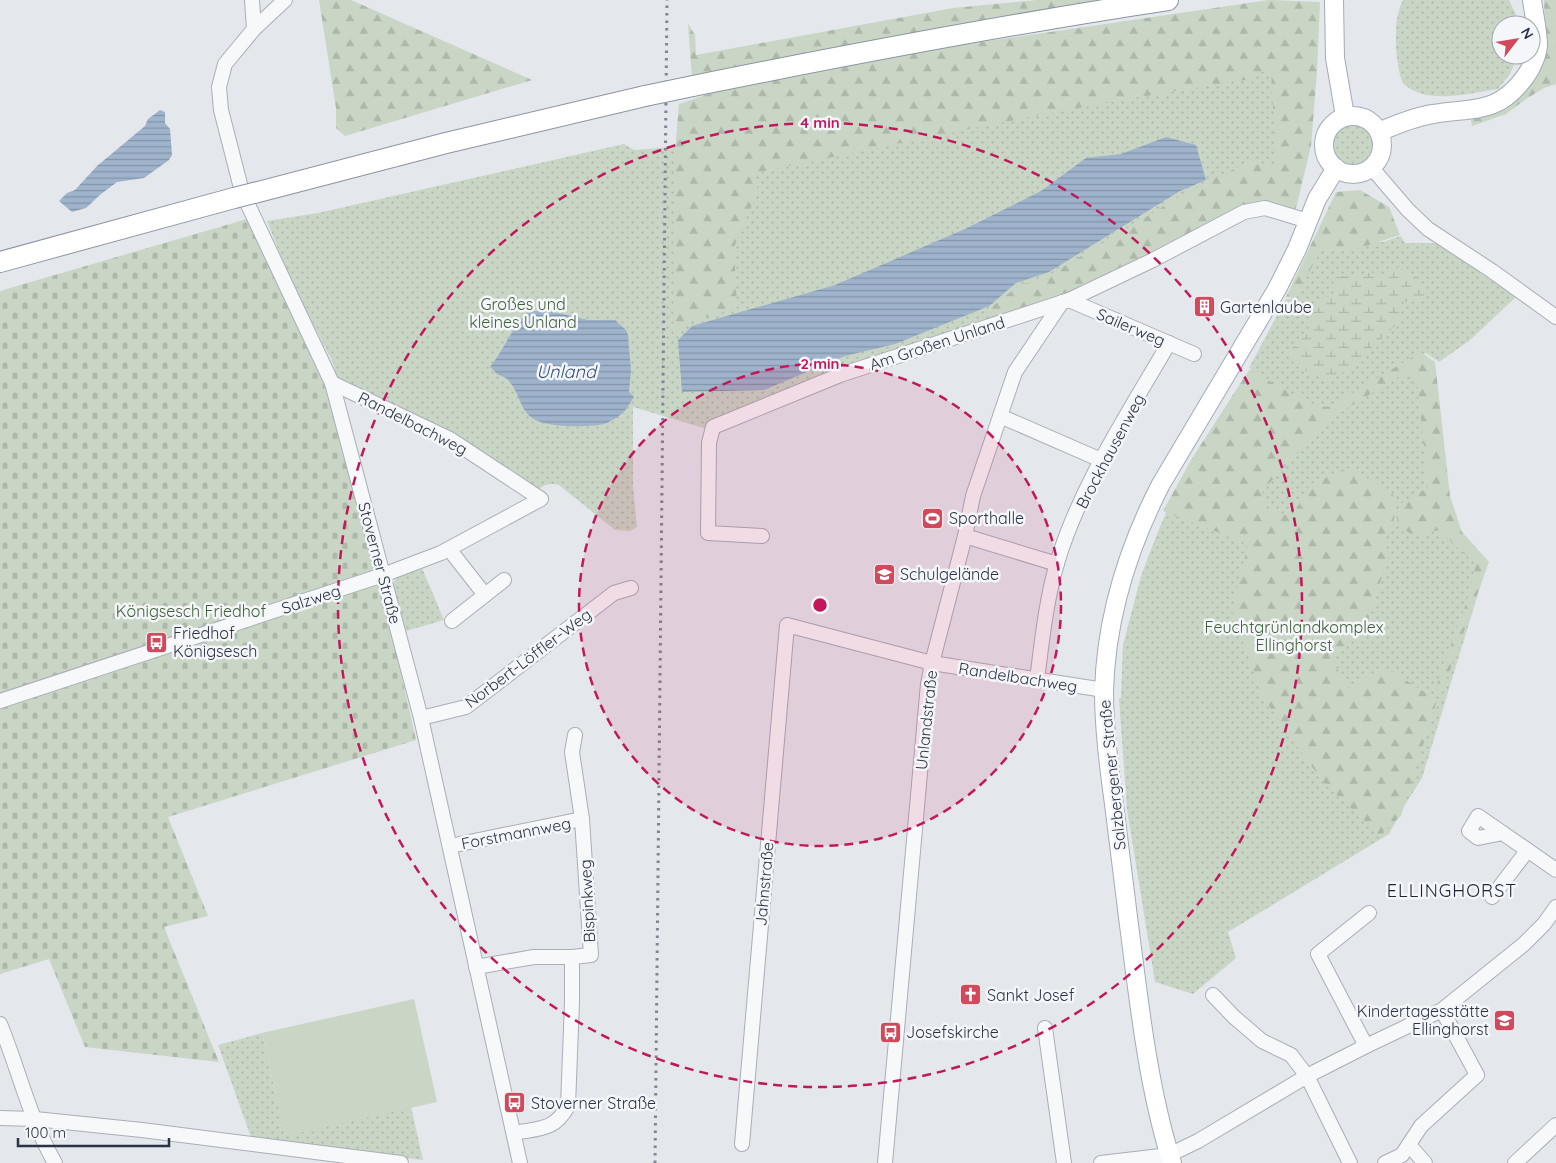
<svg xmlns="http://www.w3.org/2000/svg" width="1556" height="1163" viewBox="0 0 1556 1163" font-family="Quicksand,sans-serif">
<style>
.grass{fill:url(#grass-dots)}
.forest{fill:url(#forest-firs)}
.wetland{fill:url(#wetland-marsh)}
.cemetery{fill:url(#cemetery-stones)}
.pitch{fill:#c9d6c5}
.water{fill:url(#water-rules)}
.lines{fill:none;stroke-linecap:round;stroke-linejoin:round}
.minor-casing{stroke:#a9aeb7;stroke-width:16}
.major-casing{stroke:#a3abb8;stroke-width:20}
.highway-casing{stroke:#8b94a3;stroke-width:22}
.minor{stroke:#f7f8fa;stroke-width:14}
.major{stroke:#fff;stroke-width:18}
.highway{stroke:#fff;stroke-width:20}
.rail{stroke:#7d8696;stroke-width:3;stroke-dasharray:2.5 5;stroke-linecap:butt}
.highway-bridge-casing{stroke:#8b94a3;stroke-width:22;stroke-linecap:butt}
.highway-bridge{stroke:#fff;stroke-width:20}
.ring{fill:none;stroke:#c2185b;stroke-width:2.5;stroke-dasharray:9 6}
.labels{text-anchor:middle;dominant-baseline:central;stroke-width:5;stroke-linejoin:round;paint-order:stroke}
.park-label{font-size:16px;fill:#3f6138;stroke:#f4f6f9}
.poi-label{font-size:16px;fill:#2b3445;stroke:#f4f6f9;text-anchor:start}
.street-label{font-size:16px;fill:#2b3445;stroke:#f4f6f9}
.water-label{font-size:18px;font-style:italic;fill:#34527a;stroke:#f4f6f9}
.neighbourhood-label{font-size:18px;letter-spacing:1px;fill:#1d2536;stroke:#f4f6f9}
.centre{fill:#c2185b;stroke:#f4f6f9;stroke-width:2.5}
.ring-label{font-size:15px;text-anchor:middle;font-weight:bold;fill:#c2185b;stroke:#f4f6f9;stroke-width:5;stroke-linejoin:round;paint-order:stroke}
</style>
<defs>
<pattern id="grass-dots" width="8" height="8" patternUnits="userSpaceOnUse" patternTransform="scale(1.25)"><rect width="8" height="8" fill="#c9d6c5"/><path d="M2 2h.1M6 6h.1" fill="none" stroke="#adb8ab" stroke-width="1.8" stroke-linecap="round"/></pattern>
<pattern id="forest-firs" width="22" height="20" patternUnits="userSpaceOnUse" patternTransform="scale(1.25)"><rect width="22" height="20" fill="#c9d6c5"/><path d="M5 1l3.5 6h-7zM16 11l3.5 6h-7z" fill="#adb8ab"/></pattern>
<pattern id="wetland-marsh" width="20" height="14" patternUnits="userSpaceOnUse" patternTransform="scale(1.25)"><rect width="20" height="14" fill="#c9d6c5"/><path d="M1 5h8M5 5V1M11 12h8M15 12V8" fill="none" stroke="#adb8ab"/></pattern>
<pattern id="cemetery-stones" width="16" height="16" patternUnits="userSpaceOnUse" patternTransform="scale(1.25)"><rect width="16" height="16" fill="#c9d6c5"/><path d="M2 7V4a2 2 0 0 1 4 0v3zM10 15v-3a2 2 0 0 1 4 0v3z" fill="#adb8ab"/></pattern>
<pattern id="water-rules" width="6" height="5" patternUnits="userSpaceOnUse" patternTransform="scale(1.25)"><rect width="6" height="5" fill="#9fb4cc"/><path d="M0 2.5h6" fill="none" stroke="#8293a7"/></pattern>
</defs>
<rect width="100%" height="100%" fill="#e4e7ec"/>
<g class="grass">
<path d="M1403,0H1509L1516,15L1518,25H1501V55H1518L1510,74L1498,89C1471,93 1428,105 1405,85C1399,80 1397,57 1396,48C1396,30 1395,17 1403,0Z"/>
<path d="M1314,31L1294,203H1257L1105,280L707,429L633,407V486L637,527L630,531L615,530L559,485C548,482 543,486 534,492L524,485L339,386L333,363L290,279L267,221L318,213L624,144L634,150L686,146Z"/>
<circle cx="1353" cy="145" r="23"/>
<path d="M1401,236L1405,243H1463L1474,256L1481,274L1517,296L1469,341L1439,362L1426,353L1423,355L1439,508L1484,574L1422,778L1406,803L1389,834L1228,932L1236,958L1193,994L1155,982L1127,809L1119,699L1121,698L1123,645L1141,576L1155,539L1168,508L1251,369L1249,368L1286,299H1291L1321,237L1383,242Z"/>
<path d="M422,568L444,620L406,631L393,584C397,573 411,571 422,568Z"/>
<path d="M262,1033L285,1135L411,1107L423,1160L252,1140L218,1045Z"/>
</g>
<g class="forest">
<path d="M319,0H351L532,80L345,136L336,128V108Z"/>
<path d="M1037,0H1137L692,78L688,24L695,35L696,55L953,8Z"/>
<path d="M1269,0L1320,2L1317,71L1311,146L1295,212L1263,201L1242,205L1088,286L992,317L987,311L1018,286L1050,275L1182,195L1250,161L1276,167L1271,68L1245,80L1127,99L994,124L755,173L758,191L734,247L737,308L689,322L673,338L674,163L679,104L714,92L926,50Z"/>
<path d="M1544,0H1556V84L1544,88L1526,99L1506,114L1472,126L1471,120L1503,108L1545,41Z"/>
<path d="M1360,190L1389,207L1400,235L1356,249H1322L1294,298L1286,297L1336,192Z"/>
<path d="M1421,352L1435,362L1450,496L1462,532L1489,562L1441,695L1436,687L1467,601L1476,564L1438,530L1415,536L1396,525L1402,503L1428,487L1417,380L1398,377L1341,412L1317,433L1262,491L1267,509L1292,517L1309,485L1347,468L1390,490L1397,502L1393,524L1385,533L1388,558L1363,636L1329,655L1349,689L1378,670L1393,672L1437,700L1401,816L1378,836L1368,824L1323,782L1263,698L1232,611L1248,544L1163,511L1191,460L1249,370L1315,406L1329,407Z"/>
</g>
<path class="wetland" d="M1399,267L1417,277L1427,301L1400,302L1402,320L1348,369L1331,380L1303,370L1288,352L1309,332L1317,299L1332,296L1340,276L1361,277L1371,272L1381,278Z"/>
<path class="cemetery" d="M247,219L324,385L378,571L416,740L168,817L208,916L164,927L219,1062L85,1047L49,959L0,974V291Z"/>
<path class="pitch" d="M414,999L437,1102L285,1136L262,1033Z"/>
<g class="water">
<path d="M160,110L165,112V123L170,129L172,155L169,160L144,178L117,182L101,194L86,208L72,212L59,201L67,193L75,190L97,166L145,126L148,119Z"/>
<path d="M1166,137L1196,145L1206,180L1180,191L1049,272L1016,283L989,306L895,344L845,356L764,390L682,392L678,340L692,326L835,285L965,229L1041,191L1086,158L1121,154Z"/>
<path d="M528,311H549L588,320H615L626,330L628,335L631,371L629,392L634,397C630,403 626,411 620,415C616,418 611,421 607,423C592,428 545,428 532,418C519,408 519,391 508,380C505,376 498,376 495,372C493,370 492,368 490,367C504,349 512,328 528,311Z"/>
</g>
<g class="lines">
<defs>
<g id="minor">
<path d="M252,0L254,29"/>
<path d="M285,0L254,29L225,64L219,87L221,110L242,192L332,383L421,718L520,1163"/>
<path d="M1371,167L1408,210L1428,229L1492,271L1556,317"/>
<path d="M1069,300L1194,354"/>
<path d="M1000,416L1101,460"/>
<path d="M762,536L708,533L709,443L713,427L840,375L1069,300L1153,260L1244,212L1265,208L1308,221"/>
<path d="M965,536L1057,564"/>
<path d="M449,549L485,595"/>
<path d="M452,621L504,580"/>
<path d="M1037,680C1042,641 1046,601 1057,563C1081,484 1128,414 1169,343"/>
<path d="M0,701L383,575L441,553L541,499L450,439L332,383"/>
<path d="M421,718L466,707L614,593L631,588"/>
<path d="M1503,833L1478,838L1469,831L1478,816C1504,834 1530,852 1556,870"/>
<path d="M450,846L582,819"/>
<path d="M1492,897L1527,851"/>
<path d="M476,967L534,957H572"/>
<path d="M1213,995L1234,1017L1262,1041L1291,1055L1307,1076L1350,1163"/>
<path d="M0,1024C19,1070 30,1120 55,1163"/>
<path d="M1045,1028L1064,1163"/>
<path d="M1366,1046L1318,954L1369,913"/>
<path d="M0,1118L35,1119L142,1130L401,1163"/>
<path d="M514,1133C540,1128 554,1131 568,1106L572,1002V957L591,955L582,819L572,752L575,735"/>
<path d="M742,1144L787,625L932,663L1104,690"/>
<path d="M1409,1145L1425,1163"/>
<path d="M885,1163L928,684L932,663L965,536L973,496L1015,372L1062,302"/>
<path d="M1101,1163L1169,1155L1198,1141L1307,1076L1366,1046L1442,1010L1524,944L1544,924L1556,907"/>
<path d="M1385,1163L1402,1155L1421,1126L1477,1075L1442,1010"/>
<path d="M1515,1163L1556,1125"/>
</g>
<g id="major">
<path d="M1334,0L1335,58L1345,116"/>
<circle cx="1353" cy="145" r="29"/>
<path d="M1379,132C1397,124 1414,117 1433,114C1474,107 1497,115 1525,77C1531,69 1537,56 1538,46C1538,31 1534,15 1532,0"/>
<path d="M1172,1163C1148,1088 1139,1002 1129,925C1124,884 1119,844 1114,804C1109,767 1104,729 1104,691C1106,619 1128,548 1161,484L1277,289L1297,249L1317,199L1336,168"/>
</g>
<g id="highway">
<path d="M693,86C851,54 1009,24 1168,0"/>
<path d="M254,193L446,143L645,96"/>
<path d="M0,262L234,198"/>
</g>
</defs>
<use href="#minor" class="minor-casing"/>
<use href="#major" class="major-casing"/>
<use href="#highway" class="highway-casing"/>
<use href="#minor" class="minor"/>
<use href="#major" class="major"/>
<use href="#highway" class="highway"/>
<path class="rail" d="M655,1163L667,0"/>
<defs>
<g id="highway-bridge">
<path d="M645,96L693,86"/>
<path d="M234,198L254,193"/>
</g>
</defs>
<use href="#highway-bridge" class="highway-bridge-casing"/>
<use href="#highway-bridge" class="highway-bridge"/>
</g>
<circle cx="820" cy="605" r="241" fill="#c2185b" fill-opacity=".12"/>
<g class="ring">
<circle cx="820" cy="605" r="241"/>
<circle cx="820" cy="605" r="482"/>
</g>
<defs>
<symbol id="building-square" viewBox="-11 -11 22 22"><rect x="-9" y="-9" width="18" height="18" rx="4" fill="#d1495b" stroke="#f4f6f9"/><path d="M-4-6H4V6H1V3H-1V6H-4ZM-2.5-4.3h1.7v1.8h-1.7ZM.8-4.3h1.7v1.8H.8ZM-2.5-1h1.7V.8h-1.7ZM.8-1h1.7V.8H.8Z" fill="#fff"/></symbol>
<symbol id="stadium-square" viewBox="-11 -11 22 22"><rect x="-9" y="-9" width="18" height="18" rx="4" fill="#d1495b" stroke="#f4f6f9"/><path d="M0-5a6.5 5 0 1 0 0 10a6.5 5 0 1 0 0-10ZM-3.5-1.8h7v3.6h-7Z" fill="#fff"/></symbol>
<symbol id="school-square" viewBox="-11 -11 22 22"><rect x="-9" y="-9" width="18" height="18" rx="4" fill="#d1495b" stroke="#f4f6f9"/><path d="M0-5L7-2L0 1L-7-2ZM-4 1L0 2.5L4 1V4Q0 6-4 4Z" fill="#fff"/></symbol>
<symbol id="bus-square" viewBox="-11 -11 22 22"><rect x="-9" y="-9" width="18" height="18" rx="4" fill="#d1495b" stroke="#f4f6f9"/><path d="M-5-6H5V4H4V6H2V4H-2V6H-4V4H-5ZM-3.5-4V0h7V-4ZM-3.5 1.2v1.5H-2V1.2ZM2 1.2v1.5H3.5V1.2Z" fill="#fff"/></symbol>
<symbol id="church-square" viewBox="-11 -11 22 22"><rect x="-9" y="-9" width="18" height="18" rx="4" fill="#d1495b" stroke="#f4f6f9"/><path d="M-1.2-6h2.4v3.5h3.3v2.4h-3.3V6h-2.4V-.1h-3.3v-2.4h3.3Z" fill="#fff"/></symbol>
</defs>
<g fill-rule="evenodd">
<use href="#building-square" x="1192" y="294" width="25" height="25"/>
<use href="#stadium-square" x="920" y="506" width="25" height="25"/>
<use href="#school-square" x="872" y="562" width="25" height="25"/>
<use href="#bus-square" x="144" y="630" width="25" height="25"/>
<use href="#church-square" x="958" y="982" width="25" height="25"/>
<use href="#school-square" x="1492" y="1008" width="25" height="25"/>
<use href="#bus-square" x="878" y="1020" width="25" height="25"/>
<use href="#bus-square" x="502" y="1090" width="25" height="25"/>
</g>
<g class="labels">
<g class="park-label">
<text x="523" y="304">Großes und<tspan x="523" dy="18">kleines Unland</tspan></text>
<text x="191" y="611">Königsesch Friedhof</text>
<text x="1294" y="627">Feuchtgrünlandkomplex<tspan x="1294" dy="18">Ellinghorst</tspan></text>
</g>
<g class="poi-label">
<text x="1220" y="307">Gartenlaube</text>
<text x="949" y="518">Sporthalle</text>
<text x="900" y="574">Schulgelände</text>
<text x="173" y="633">Friedhof<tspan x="173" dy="18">Königsesch</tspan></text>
<text x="987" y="995">Sankt Josef</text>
<text x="1489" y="1011" text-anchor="end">Kindertagesstätte<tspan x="1489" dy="18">Ellinghorst</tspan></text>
<text x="906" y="1032">Josefskirche</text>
<text x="531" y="1103">Stoverner Straße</text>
</g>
<g class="street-label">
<text transform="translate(1131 327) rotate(23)">Sailerweg</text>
<text transform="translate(937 343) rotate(-18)">Am Großen Unland</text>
<text transform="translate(413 423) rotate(27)">Randelbachweg</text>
<text transform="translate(1110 451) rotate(-62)">Brockhausenweg</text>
<text transform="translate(380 563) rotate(75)">Stoverner Straße</text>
<text transform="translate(311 599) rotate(-18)">Salzweg</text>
<text transform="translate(528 658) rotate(-37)">Norbert-Löffler-Weg</text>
<text transform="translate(1018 677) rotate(9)">Randelbachweg</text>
<text transform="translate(926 720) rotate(-84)">Unlandstraße</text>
<text transform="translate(1112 775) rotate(-96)">Salzbergener Straße</text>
<text transform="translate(516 833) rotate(-11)">Forstmannweg</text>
<text transform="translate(764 884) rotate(-85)">Jahnstraße</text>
<text transform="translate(587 901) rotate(-93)">Bispinkweg</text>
</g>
<g class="water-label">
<text x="566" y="371">Unland</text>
</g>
<g class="neighbourhood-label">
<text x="1452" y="890">ELLINGHORST</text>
</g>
</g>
<circle cx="820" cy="605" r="8" class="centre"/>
<g class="ring-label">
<text x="820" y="128">4 min</text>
<text x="820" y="369">2 min</text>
</g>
<g transform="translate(1516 40) rotate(59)"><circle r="24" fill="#f4f6f9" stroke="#a4a8b1"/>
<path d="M0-4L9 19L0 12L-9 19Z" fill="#d1495b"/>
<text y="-8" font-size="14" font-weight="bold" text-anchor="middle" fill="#2b3445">N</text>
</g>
<path d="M18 1138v8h151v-8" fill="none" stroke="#2b3445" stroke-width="2.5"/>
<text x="25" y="1138" font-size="15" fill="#2b3445" stroke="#f4f6f9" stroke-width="4" paint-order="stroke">100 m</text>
</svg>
